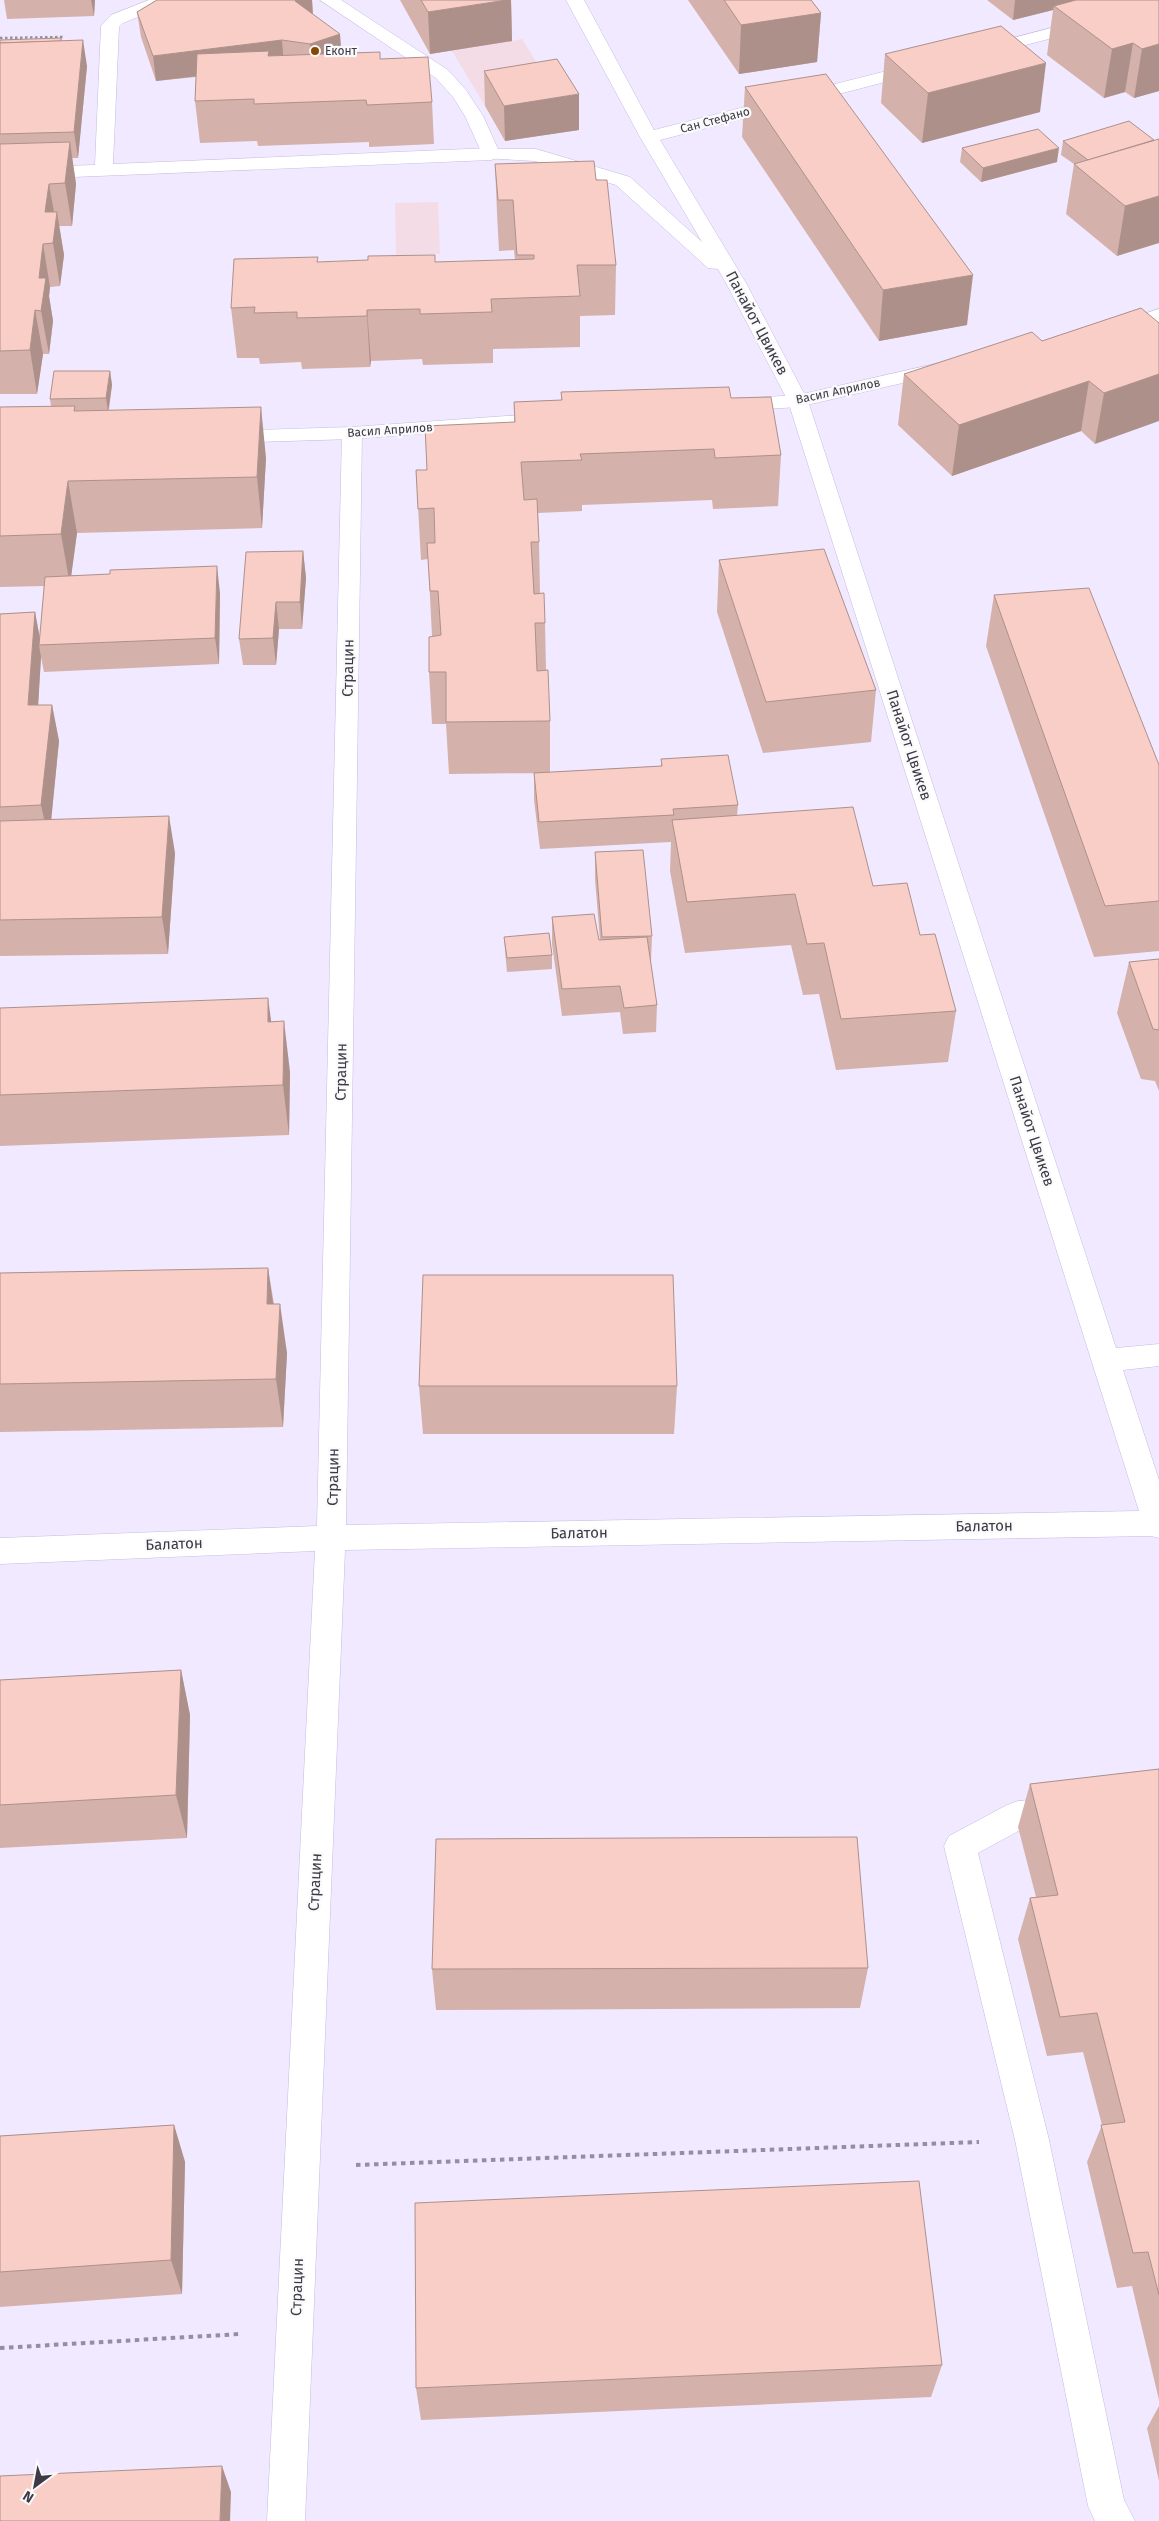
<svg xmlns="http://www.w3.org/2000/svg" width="1159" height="2521" viewBox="0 0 1159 2521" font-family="'Fira Sans',sans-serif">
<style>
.industrial{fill:#f4dce6}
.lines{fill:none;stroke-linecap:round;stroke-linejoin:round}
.lane-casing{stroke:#c6bbde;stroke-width:1}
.street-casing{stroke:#c6bbde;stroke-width:1}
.secondary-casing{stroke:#c6bbde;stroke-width:1}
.path-far1{stroke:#938ea0;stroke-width:2.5;stroke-dasharray:2.5 2.5;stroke-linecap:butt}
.path{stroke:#938ea0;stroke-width:4;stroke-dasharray:4.5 4.5;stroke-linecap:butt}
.lane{fill:#fff;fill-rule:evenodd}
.street{fill:#fff;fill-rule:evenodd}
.secondary{fill:#fff;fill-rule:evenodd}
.wall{fill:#d5b1ab}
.shaded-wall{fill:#ae908b}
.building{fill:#f8cec7;stroke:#ae908b}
.poi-dot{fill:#854904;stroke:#fafafa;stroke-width:2}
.labels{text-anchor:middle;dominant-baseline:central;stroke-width:4.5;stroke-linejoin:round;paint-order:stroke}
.far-poi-label{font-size:12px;fill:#3d3947;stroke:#fafafa;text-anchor:start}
.far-street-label{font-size:12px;fill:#3d3947;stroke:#fafafa}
.street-label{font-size:15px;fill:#3d3947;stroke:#fafafa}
</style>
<rect width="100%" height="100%" fill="#f0e9ff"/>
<g class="industrial">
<path d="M522,39L557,95L485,106L452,51Z"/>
<path d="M438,202L440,254L396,255L395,203Z"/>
</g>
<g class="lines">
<defs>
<g id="lane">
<path d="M149,0H173L170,4L123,23L119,27L113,164L491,148L498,150L500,154L498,158L491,160L0,180V168L95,165L101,26L111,15Z"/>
<path d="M1058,1798L1069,1802L1074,1812L1069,1822L1058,1826L1022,1829L978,1853L1049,2140L1124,2500L1135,2521H1095L1088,2506L1015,2140L944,1846L949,1836L1007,1805L1018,1801Z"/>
</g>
<g id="street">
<path d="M320,0H341L448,70L466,90L483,116L498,149H536L630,177L702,242L640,137L566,0H584L654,130L918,63L924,64L927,68L924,72L660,140L746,283L808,401L1116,1348L1159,1344V1366L1123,1370L1159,1480V1538L1151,1536L345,1550L305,2521H267L315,1551L0,1564V1538L317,1526L342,433L345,429L352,427L359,429L362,433L346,1525L1139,1511L788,401L726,283L718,269L708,268L616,185L535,161L484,158L465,116L453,97L436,78Z"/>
<path d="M1159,0V10L984,56L978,55L975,51L978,47Z"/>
</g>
<g id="secondary">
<path d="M1159,309V322L1117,335L1110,333L1107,329L1110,325Z"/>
<path d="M939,363L946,365L949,369L946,373L798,407L735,411L728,409L725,405L728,401L735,399L798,395Z"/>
<path d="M550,413L557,415L560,419L557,423L352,439L226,443L219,441L216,437L219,433L226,431L352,427Z"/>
</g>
</defs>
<use href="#lane" class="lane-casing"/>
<use href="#street" class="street-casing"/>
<use href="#secondary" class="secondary-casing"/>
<path class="path-far1" d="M0,38L64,37"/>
<g class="path">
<path d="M356,2165L979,2142"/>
<path d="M0,2348L240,2334"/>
</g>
<use href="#lane" class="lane"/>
<use href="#street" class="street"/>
<use href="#secondary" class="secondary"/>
</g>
<g class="wall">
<path d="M4,0H95L94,16L7,19Z"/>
<path d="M157,0H312L313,14L342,54L380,59L432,102L434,144L369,147V142L258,146L257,141L200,143L195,101L196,77L156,81L141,37L137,12Z"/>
<path d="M400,0H511L512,41L430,54Z"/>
<path d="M688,0H811L821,13L817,62L739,74Z"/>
<path d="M987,0H1159V91L1134,98L1125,92L1104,98L1047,55L1053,10L1013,20Z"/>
<path d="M61,38L62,41L87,66L78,158H72L76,184L72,226H59L64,255L60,286L50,287L49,296L53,321L49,354H43L37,394H0V40Z"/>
<path d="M885,54L1040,112L922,143L881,103Z"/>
<path d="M484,71L579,130L505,141L485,106Z"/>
<path d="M745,87L967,325L879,341L742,137Z"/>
<path d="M1154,140L1117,256L1066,214L1074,164L1061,155L1063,141Z"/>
<path d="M962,148L1057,162L981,182L960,162Z"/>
<path d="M495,164L596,180L616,265L615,315L580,316V347L493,349V363L423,365L422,359L371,361L370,367L302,369L301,362L260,364L259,358H237L231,308L318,262H435L515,260L514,250L499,251L497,213Z"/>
<path d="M1141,308L1095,444L1081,431L952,476L898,425L904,374L1042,341Z"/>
<path d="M110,371L112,385L109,410L266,458L262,528L77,533L71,575L220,593L219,664L44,672L41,657L38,705H52L59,741L51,820L175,853L168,954L0,956V614L35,612L40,638L44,586L0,587V407L51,406L50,399Z"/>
<path d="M561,392L731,398L781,455L778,506L713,509L712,500L582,505V511L538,513L539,542L540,593L545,623L546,670L550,721V772L661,766V759L738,805L737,816L873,886L920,935L956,1011L948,1062L836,1070L819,994L803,995L791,945L685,953L670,871L671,842L540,849L534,800V773H538L449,774L446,724H432L429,672L432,636L428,559L421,560L416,470H427L514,422V402L561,400Z"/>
<path d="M303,551L306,578L302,629H279L276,665H243L239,639Z"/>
<path d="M719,560L876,690L871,742L763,753L717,612Z"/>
<path d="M994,595L1159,765V951L1094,957L986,646Z"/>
<path d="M595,852L652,936L651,962H650L657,1005L656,1032L623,1034L620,1012L562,1016L552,944V917L600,940L595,879Z"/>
<path d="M504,937L552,955V969L507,972L505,951Z"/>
<path d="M1159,959V1091L1155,1081L1141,1079L1117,1013L1129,962Z"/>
<path d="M0,1008L271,1022L290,1072L289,1135L0,1146Z"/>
<path d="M268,1268L274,1304L287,1353L283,1427L0,1432V1273Z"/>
<path d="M419,1386H677L674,1434H423Z"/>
<path d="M181,1670L190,1715L187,1838L0,1848V1680Z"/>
<path d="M1159,1769V2400L1132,2286L1117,2288L1087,2162L1102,2125L1083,2052L1047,2056L1018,1939L1030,1898L1036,1897L1018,1827L1030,1784Z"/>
<path d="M868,1968L860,2008L436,2010L432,1969Z"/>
<path d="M174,2125L185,2162L182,2294L0,2307V2136Z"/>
<path d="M942,2365L931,2397L421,2420L416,2388Z"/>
<path d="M1159,2406V2481L1147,2428Z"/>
</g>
<g class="shaded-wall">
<path d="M91,0H95L94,16Z"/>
<path d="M296,0H312L313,17L295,1Z"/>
<path d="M507,0H511L512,41L430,54L428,12Z"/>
<path d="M1015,0H1087L1054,6L1053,10L1013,20Z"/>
<path d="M821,13L817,62L739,74L741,25Z"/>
<path d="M340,34L342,59L312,70L310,44Z"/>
<path d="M83,40L87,66L78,158L74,132Z"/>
<path d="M282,40L284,66L156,81L153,56Z"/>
<path d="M1133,43L1125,92L1104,98L1112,49Z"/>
<path d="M1159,44V91L1134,98L1142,49Z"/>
<path d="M1046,63L1040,112L922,143L928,93Z"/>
<path d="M579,94V130L505,141L504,106Z"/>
<path d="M70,142L76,184L72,226L65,183Z"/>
<path d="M1059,148L1057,162L981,182L983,168Z"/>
<path d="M49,184L56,223L57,212L64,255L60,286L53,243L45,212Z"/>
<path d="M1159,196V243L1117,256L1125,206Z"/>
<path d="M43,244L50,287L49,296L53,321L49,354L41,311L39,278Z"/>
<path d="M973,275L967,325L879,341L883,290Z"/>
<path d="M35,310L43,354L37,394L30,350Z"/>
<path d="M367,310L371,361L370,367L367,316Z"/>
<path d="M110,371L112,385L108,412L106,398Z"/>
<path d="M1159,374V421L1095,444L1104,393Z"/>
<path d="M1089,381L1081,431L952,476L959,425Z"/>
<path d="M261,407L266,458L262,528L257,477Z"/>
<path d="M68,481L77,533L70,585L61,534Z"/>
<path d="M303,551L306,578L302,629L300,602Z"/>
<path d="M217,566L220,593L219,664L215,638Z"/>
<path d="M276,602L279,629L276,665L273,638Z"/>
<path d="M35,612L41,645H39L41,657L36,742L28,705Z"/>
<path d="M52,705L59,741L49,842L41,805Z"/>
<path d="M169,816L175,853L168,954L162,917Z"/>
<path d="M268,998L275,1049L268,1022Z"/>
<path d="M284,1021L290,1072L289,1135L283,1085Z"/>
<path d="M268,1268L275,1317L267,1304Z"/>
<path d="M280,1304L287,1353L283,1427L276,1379Z"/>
<path d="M181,1670L190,1715L187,1838L176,1795Z"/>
<path d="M174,2125L185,2162L182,2294L171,2260Z"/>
<path d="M222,2466L231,2492L230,2521H220Z"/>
</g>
<g class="building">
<path d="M157,0H296L295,1L340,34L310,44L282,40L153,56L137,12Z"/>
<path d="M421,0H507L428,12Z"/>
<path d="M724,0H811L821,13L741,25Z"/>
<path d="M1076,0H1159V44L1142,49L1133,43L1112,49L1054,6Z"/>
<path d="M1001,26L1046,63L928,93L885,54Z"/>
<path d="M61,38V41L0,43V40Z"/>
<path d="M83,40L74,132L0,134V43Z"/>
<path d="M269,51L268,56L380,52V59L428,57L432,102L367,105L366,100L254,104V99L195,101L197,54Z"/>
<path d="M557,59L579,94L504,106L484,71Z"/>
<path d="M826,74L973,275L883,290L745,87Z"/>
<path d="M1129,121L1154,140L1088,160L1063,141Z"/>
<path d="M1038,129L1059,148L983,168L962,148Z"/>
<path d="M1159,139V196L1125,206L1074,164Z"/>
<path d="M70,142L65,183L49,184L45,212H57L53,243L43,244L39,278H46L41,311L35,310L30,350L0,351V144Z"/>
<path d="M594,161L596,180H607L616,265H577L580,296L491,299L492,312L420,314V309L367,310V316L297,318V312L254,313L255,307L231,308L234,259L318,257L317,262L368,260V256L435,255V262L534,259V255H517L513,200H498L495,164Z"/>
<path d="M1141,308L1159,323V374L1104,393L1089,381L959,425L904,374L1032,332L1042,341Z"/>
<path d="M54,371H110L106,398L50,399Z"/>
<path d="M729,387L731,398L771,397L781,455L715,458L714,449L580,454L582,460L521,462L524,500L537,499L539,542H531L534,594L544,593L545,623H535L537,671L548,670L550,721L446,722V672H429V637L441,635L438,591H430L427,543H435L434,508L418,509L416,470H427L425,426L515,422L514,402L562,400L561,392Z"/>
<path d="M75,406L74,411L261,407L257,477L68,481L61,534L0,536V407Z"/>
<path d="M824,549L876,690L766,702L719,560Z"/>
<path d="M303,551L300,602H276L273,638L239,639L246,552Z"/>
<path d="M217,566L215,638L39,645L45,577L110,574V570Z"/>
<path d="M1089,588L1159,765V901L1105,906L994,595Z"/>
<path d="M35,612L28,705H52L41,805L0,807V614Z"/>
<path d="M728,755L738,805L673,809L674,815L539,822L534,773L662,766L661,759Z"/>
<path d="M853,807L873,886L907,883L920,935L935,934L956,1011L841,1019L824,943L807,944L795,894L687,902L672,820Z"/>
<path d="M169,816L162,917L0,920V821Z"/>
<path d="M643,850L652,936L602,937L595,852Z"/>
<path d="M594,914L599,940L647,937L657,1005L624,1008L620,986L562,989L552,917Z"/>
<path d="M549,933L552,955L507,958L504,937Z"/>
<path d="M1159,959V1030L1153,1029L1129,962Z"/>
<path d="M268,998V1022L284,1021L283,1085L0,1095V1008Z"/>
<path d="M268,1268L267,1304H280L276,1379L0,1384V1273Z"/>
<path d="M423,1275H673L677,1386H419Z"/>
<path d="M181,1670L176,1795L0,1805V1680Z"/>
<path d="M1159,1769V2295L1148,2252L1133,2253L1101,2125L1125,2122L1097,2013L1060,2017L1030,1898L1058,1895L1030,1784Z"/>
<path d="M857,1837L868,1968L432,1969L436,1839Z"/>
<path d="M174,2125L171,2260L0,2272V2136Z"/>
<path d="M919,2181L942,2365L416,2388L415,2203Z"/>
<path d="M222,2466L220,2521H0V2476Z"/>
</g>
<circle class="poi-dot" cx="315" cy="51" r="5"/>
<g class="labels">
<g class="far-poi-label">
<text x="325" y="51">Еконт</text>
</g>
<g class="far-street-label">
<text transform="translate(715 120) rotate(-15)">Сан Стефано</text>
<text transform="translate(838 391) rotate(-12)">Васил Априлов</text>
<text transform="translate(390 430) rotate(-4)">Васил Априлов</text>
</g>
<g class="street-label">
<text transform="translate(757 323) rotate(62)">Панайот Цвикев</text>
<text transform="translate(348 668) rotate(-89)">Страцин</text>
<text transform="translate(909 745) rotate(72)">Панайот Цвикев</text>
<text transform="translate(341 1072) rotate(-89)">Страцин</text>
<text transform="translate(1032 1131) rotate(72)">Панайот Цвикев</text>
<text transform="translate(333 1477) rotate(-89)">Страцин</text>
<text transform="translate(984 1526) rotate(-1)">Балатон</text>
<text transform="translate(579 1533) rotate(-1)">Балатон</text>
<text transform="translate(174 1544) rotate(-2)">Балатон</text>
<text transform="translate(315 1882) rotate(-87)">Страцин</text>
<text transform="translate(297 2287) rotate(-88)">Страцин</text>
</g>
</g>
<g transform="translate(35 2486) rotate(212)" stroke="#fafafa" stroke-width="4" paint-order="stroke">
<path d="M0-4L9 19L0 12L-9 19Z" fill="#3d3947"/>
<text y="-8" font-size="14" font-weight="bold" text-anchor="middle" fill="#3d3947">N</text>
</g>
</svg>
